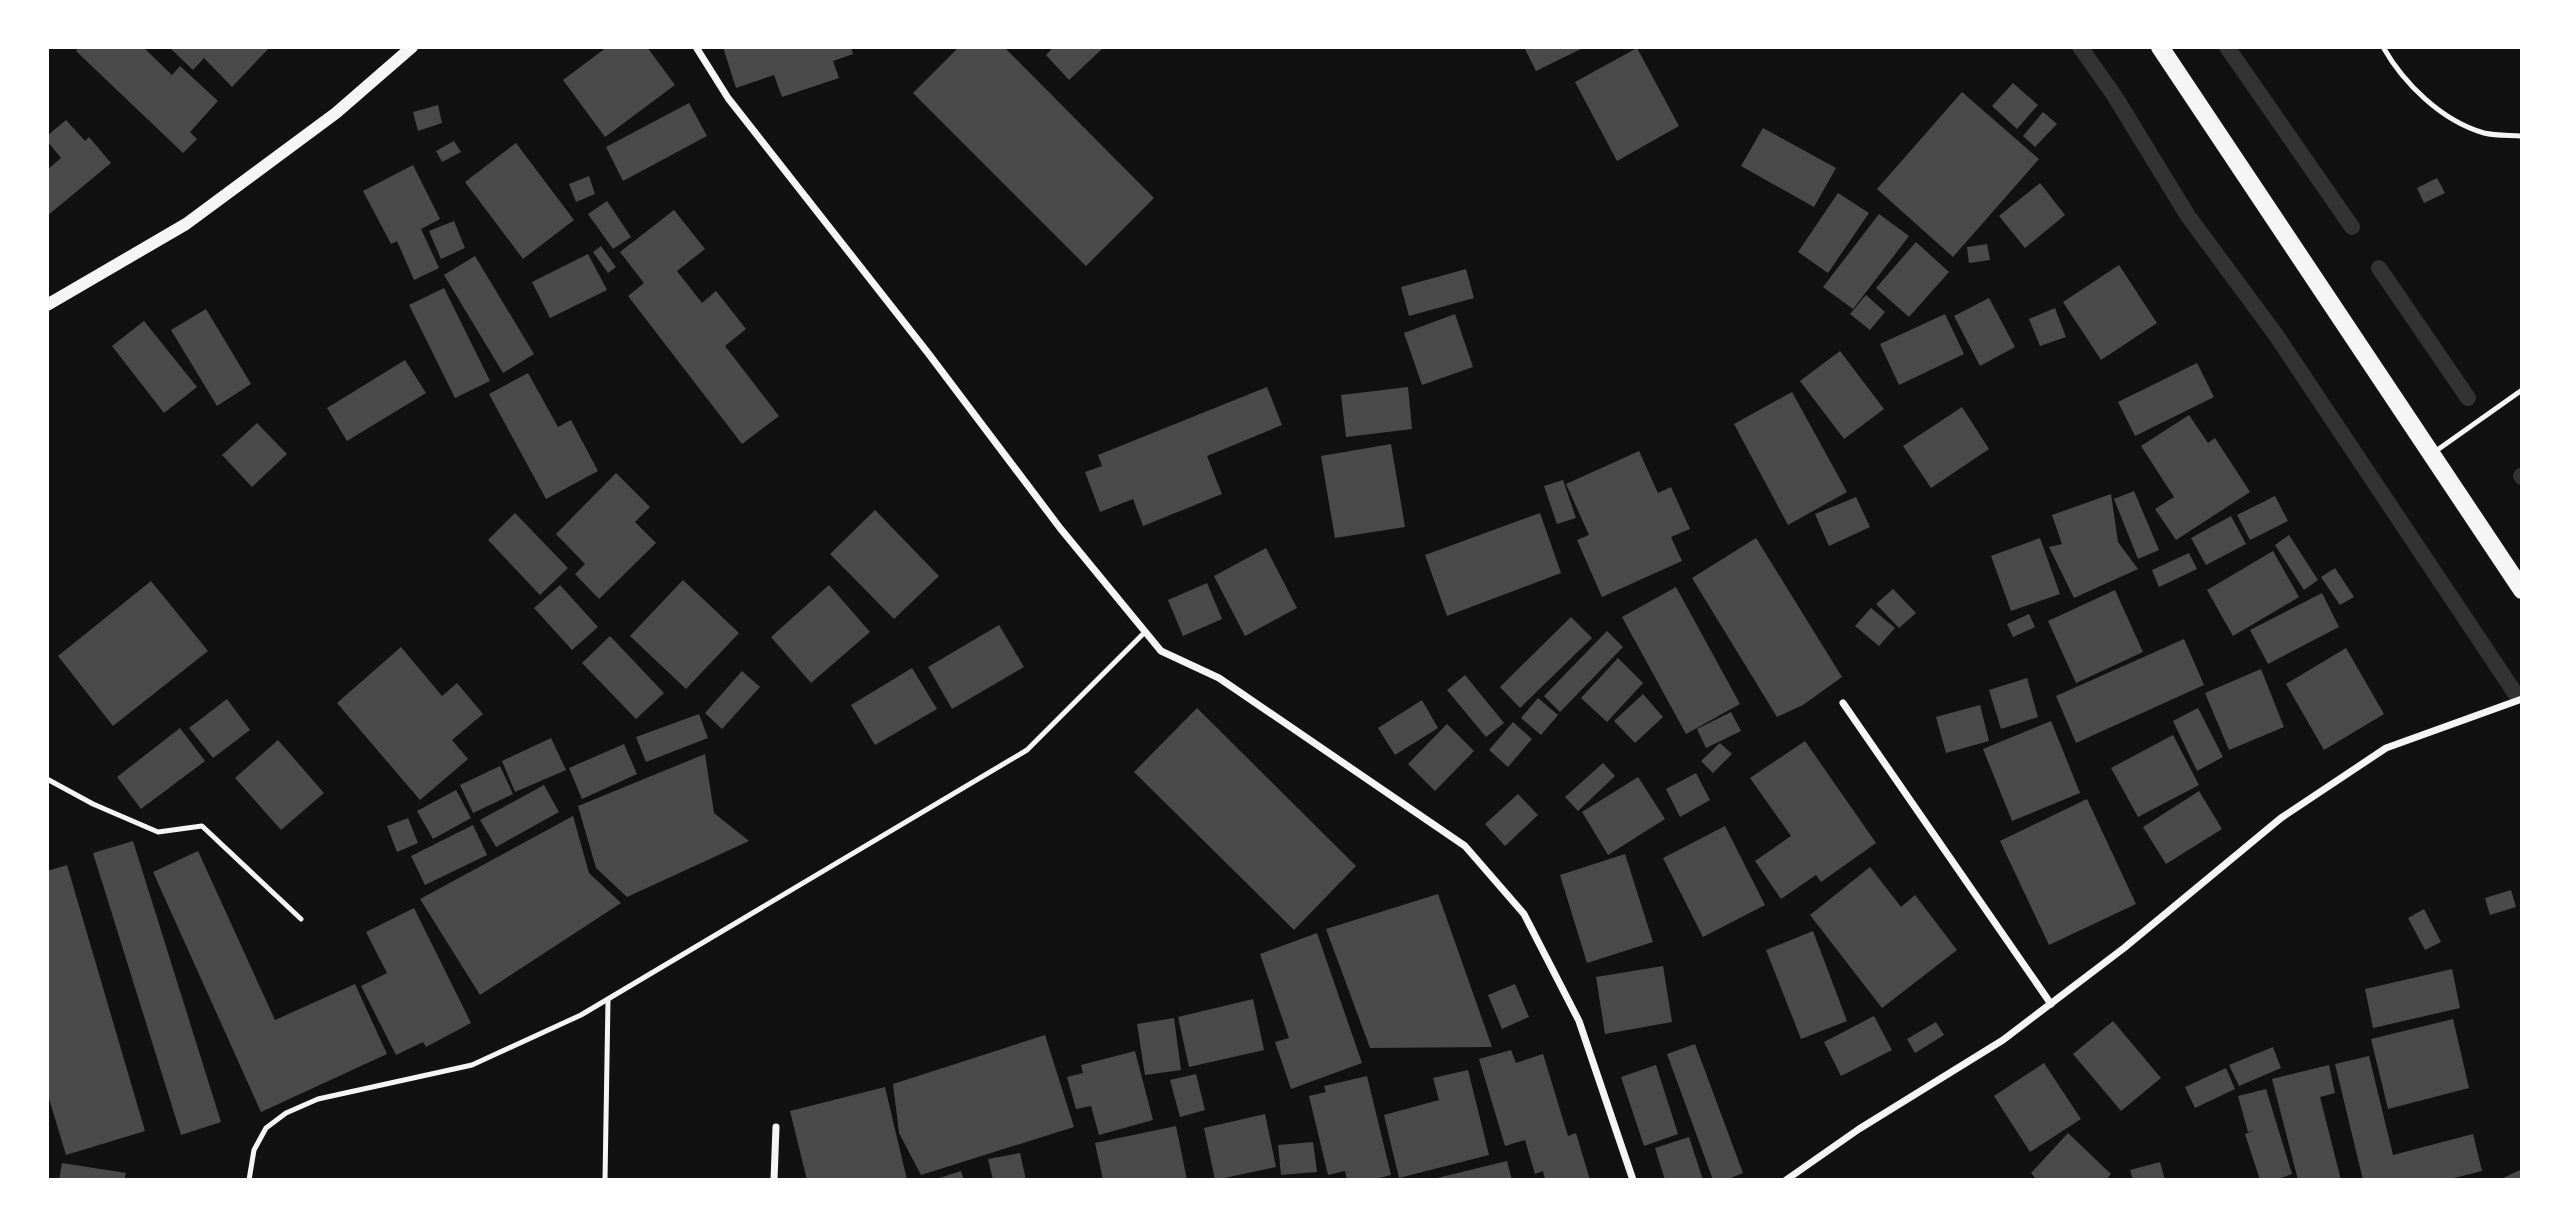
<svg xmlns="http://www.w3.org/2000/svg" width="2569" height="1227" viewBox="0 0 2569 1227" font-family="'Golos Text',sans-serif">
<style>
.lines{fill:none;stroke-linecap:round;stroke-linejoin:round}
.stream{stroke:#333;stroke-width:16}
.building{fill:#4a4a4a}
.service{stroke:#f5f5f5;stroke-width:5}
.minor{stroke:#f5f5f5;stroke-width:7}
.tertiary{stroke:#f5f5f5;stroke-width:12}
.primary{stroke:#f5f5f5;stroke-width:18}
</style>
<rect width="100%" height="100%" fill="#111"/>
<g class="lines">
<g class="stream">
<path d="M2080,47L2114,95L2188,216L2276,335L2515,693"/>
<path d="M2227,47L2352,227"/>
<path d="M2379,268L2468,398"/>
<path d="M2521,476L2522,477"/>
</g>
</g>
<g class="building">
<path d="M79,47H143L172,75L180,66L218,101L190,132L197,139L183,153L76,51Z"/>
<path d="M169,47H270L232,87L204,58L193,70Z"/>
<path d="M607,47H647L675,85L605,137L563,80Z"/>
<path d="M723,47H851L853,54L833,61L839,78L782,97L774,75L736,88Z"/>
<path d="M959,47H1004L1154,198L1086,266L913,93Z"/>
<path d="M1054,47H1104L1069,80L1046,55Z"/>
<path d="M1524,47H1585L1536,71Z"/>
<path d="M1637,48L1679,126L1617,161L1575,82Z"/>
<path d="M2013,83L2038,105L2017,129L1992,106Z"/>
<path d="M1962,92L2039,159L1953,257L1877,189Z"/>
<path d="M689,103L707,136L623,181L606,147Z"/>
<path d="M438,105L442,123L418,131L413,112Z"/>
<path d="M2043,112L2057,124L2035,147L2023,136Z"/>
<path d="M66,120L85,141L89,137L111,163L47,216V170L61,158L47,141V136Z"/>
<path d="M1763,128L1836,168L1814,207L1741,166Z"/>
<path d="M454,141L461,152L442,162L436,151Z"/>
<path d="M516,143L574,220L523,259L465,182Z"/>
<path d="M413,165L440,219L421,229L439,268L414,280L397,241L391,244L363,191Z"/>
<path d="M589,176L595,194L576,202L569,184Z"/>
<path d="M2437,178L2445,193L2424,203L2417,188Z"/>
<path d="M2040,183L2065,215L2025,248L1999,216Z"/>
<path d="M1838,193L1869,213L1828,273L1798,252Z"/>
<path d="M607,201L631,237L613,249L588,214Z"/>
<path d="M674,210L705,249L677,271L702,303L716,291L746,329L725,346L779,416L742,444L628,296L644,283L620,252Z"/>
<path d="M1879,214L1909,236L1853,309L1823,287Z"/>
<path d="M454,221L465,248L441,259L429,231Z"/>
<path d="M1916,242L1949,272L1909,317L1876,288Z"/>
<path d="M1987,244L1990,260L1969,263L1967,247Z"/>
<path d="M601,246L616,267L608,273L593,252Z"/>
<path d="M588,254L607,290L550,318L532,282Z"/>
<path d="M475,256L534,354L503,373L444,275Z"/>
<path d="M2119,265L2157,323L2101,360L2063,302Z"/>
<path d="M1466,269L1474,298L1409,316L1401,287Z"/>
<path d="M444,288L490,381L455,398L409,305Z"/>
<path d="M1866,295L1885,312L1870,330L1850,314Z"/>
<path d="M1989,298L2015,347L1980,366L1954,316Z"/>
<path d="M2055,308L2066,337L2040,346L2029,319Z"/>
<path d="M206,309L251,384L217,406L171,330Z"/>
<path d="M1455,314L1473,367L1422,385L1404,333Z"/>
<path d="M1945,314L1964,354L1899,385L1880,344Z"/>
<path d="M144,321L197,387L164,413L112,346Z"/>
<path d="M1840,351L1884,409L1844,439L1800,381Z"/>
<path d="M405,360L426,393L347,441L327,408Z"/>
<path d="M2197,363L2214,397L2135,436L2118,402Z"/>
<path d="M528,373L558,427L571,420L598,471L546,499L489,394Z"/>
<path d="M1267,387L1282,425L1207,456L1222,494L1143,526L1133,499L1100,512L1085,472L1102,466L1098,455Z"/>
<path d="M1408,387L1412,429L1346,437L1341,395Z"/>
<path d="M1792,392L1847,492L1788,525L1734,424Z"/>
<path d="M1962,407L1989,449L1931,488L1903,446Z"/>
<path d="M2189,415L2208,443L2215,438L2250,492L2176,540L2155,509L2174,497L2141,446Z"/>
<path d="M257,423L287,454L252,487L222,455Z"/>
<path d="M1391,444L1405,527L1335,538L1321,456Z"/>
<path d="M1639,451L1658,493L1671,487L1690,529L1671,537L1682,561L1602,597L1577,540L1589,535L1566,484Z"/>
<path d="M616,473L650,507L635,522L656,543L599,599L575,574L585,564L556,534Z"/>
<path d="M1563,480L1576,518L1557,524L1544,486Z"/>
<path d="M2134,491L2159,550L2138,559L2114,499Z"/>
<path d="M2111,494L2118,542L2138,569L2074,598L2049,547L2062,544L2052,515Z"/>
<path d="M2275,496L2288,521L2250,540L2237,515Z"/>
<path d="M1856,497L1870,527L1829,546L1815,514Z"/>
<path d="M875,510L939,576L894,619L830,554Z"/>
<path d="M515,513L568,568L540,595L488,540Z"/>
<path d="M1540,513L1561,573L1447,616L1425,555Z"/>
<path d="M2231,516L2246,544L2206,565L2191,538Z"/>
<path d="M2289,535L2318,580L2304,590L2275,545Z"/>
<path d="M1756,538L1842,677L1803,705L1777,717L1692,578Z"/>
<path d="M2040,538L2060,594L2011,611L1991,556Z"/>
<path d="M1266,548L1297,608L1245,636L1214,576Z"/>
<path d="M2273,551L2299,597L2233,636L2207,590Z"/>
<path d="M2189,553L2197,569L2159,587L2152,570Z"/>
<path d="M2335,568L2354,597L2340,605L2321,577Z"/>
<path d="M683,580L739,633L686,689L630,636Z"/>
<path d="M151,581L208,651L113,726L58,656Z"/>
<path d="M1207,583L1222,619L1183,636L1168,600Z"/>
<path d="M560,585L598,627L572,650L534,608Z"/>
<path d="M829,585L870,632L811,683L771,637Z"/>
<path d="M1676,587L1740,704L1686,734L1622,617Z"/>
<path d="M1893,589L1916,613L1899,628L1876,604Z"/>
<path d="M2115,590L2143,652L2076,683L2048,621Z"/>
<path d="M2322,593L2339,627L2268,664L2250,630Z"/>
<path d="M1871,608L1895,628L1879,646L1855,626Z"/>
<path d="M2029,614L2035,627L2013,637L2007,624Z"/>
<path d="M1571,617L1592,638L1520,708L1500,687Z"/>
<path d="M999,625L1024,667L952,709L928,667Z"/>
<path d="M1607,631L1623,647L1560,712L1544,696Z"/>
<path d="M610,636L664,693L636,719L582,663Z"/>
<path d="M2184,639L2204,685L2076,743L2056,696Z"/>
<path d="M401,647L442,696L457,683L483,714L452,740L468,759L420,800L337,703Z"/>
<path d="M2346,648L2384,714L2324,750L2286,684Z"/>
<path d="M1618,658L1643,683L1607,722L1581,698Z"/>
<path d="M912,668L937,709L875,745L851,705Z"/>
<path d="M2261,669L2284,727L2229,750L2205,693Z"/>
<path d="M742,671L760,687L722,729L705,713Z"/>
<path d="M1465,675L1504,723L1486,737L1447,690Z"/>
<path d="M2027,678L2038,717L2001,729L1989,690Z"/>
<path d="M1643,694L1663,717L1635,743L1614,721Z"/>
<path d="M1538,698L1558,715L1541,735L1521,718Z"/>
<path d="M227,699L250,730L213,758L189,728Z"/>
<path d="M1422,700L1438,728L1395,755L1378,728Z"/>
<path d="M1980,705L1989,741L1946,753L1936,717Z"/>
<path d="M1197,708L1356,866L1294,930L1134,772Z"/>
<path d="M2198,708L2223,757L2197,771L2173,721Z"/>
<path d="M1731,712L1741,731L1706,748L1697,729Z"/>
<path d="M699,714L708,738L646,762L636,737Z"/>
<path d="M2051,721L2080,793L2012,821L1983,749Z"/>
<path d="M1513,722L1532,739L1508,767L1489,750Z"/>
<path d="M1447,724L1474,751L1435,791L1408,764Z"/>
<path d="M180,728L205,761L141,809L117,777Z"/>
<path d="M2173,735L2199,785L2138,817L2111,768Z"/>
<path d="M551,738L566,770L515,792L502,761Z"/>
<path d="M278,740L324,793L281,830L235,778Z"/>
<path d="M1805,741L1876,843L1821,882L1816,875L1781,899L1755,861L1791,836L1750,778Z"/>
<path d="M1720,743L1732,754L1713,773L1701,761Z"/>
<path d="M624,744L637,774L582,799L569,768Z"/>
<path d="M705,754L714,813L749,841L627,897L596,868L578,806Z"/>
<path d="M1603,763L1615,776L1578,811L1565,797Z"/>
<path d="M500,766L513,794L473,813L460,785Z"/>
<path d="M1696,773L1710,800L1680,817L1666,789Z"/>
<path d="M1638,777L1665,819L1608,855L1582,812Z"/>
<path d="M544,785L559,812L496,847L480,820Z"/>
<path d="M456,790L471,818L433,839L417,811Z"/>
<path d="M2199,791L2222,829L2166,864L2143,827Z"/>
<path d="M1518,794L1538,815L1505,846L1485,824Z"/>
<path d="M2087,799L2136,904L2049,945L2000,841Z"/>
<path d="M573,816L589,873L621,903L480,995L420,899Z"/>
<path d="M408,818L418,843L397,852L387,826Z"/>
<path d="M473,825L487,855L425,885L411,856Z"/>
<path d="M1725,826L1765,905L1703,937L1663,858Z"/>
<path d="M133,841L221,1122L181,1135L93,853Z"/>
<path d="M198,851L275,1020L355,984L387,1054L261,1112L153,872Z"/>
<path d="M1625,854L1653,942L1587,963L1560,875Z"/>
<path d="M67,865L145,1131L66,1155L47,1092V871Z"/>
<path d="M1870,867L1901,907L1915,895L1957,950L1882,1008L1810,915Z"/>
<path d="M2511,890L2516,907L2490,915L2485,898Z"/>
<path d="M1438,894L1492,1047L1370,1048L1326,929Z"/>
<path d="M414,908L471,1023L426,1047L423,1042L396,1055L361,986L387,973L366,932Z"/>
<path d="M2424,909L2441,942L2425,950L2408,918Z"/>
<path d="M1813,931L1847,1021L1801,1039L1766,950Z"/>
<path d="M1317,933L1362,1063L1291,1089L1275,1042L1289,1038L1260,954Z"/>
<path d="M1663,966L1672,1022L1605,1034L1596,977Z"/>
<path d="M2452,969L2460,1008L2373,1028L2365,989Z"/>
<path d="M1515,984L1529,1017L1502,1029L1488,995Z"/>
<path d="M1253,999L1264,1050L1189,1067L1178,1017Z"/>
<path d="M1874,1016L1892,1050L1841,1076L1824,1042Z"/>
<path d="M1174,1018L1181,1070L1145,1075L1137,1024Z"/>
<path d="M2453,1019L2469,1088L2388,1109L2371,1039Z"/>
<path d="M2113,1021L2161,1078L2121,1111L2073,1054Z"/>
<path d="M1936,1022L1944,1035L1915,1053L1907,1039Z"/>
<path d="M1045,1035L1074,1127L921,1175L899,1133L893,1084Z"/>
<path d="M1695,1044L1743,1173L1726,1180H1713L1667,1054Z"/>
<path d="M2273,1047L2281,1068L2239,1086L2229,1065Z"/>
<path d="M1511,1050L1516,1063L1543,1054L1568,1136L1576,1133L1590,1180H1545L1543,1171L1535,1174L1525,1140L1505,1146L1479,1059Z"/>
<path d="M1135,1051L1153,1120L1099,1135L1091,1106L1076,1109L1067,1077L1083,1073L1081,1065Z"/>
<path d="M2369,1056L2393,1155L2473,1134L2482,1171L2446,1180H2363L2335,1064Z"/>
<path d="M2044,1063L2081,1119L2030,1152L1994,1096Z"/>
<path d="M1656,1065L1678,1134L1644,1146L1621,1077Z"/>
<path d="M2329,1065L2335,1093L2320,1097L2341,1180H2298L2272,1079Z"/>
<path d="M2226,1068L2235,1089L2195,1108L2185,1087Z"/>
<path d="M1468,1070L1489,1155L1399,1178L1384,1115L1439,1100L1433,1078Z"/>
<path d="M1196,1074L1205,1110L1180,1117L1170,1080Z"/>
<path d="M1367,1076L1391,1175L1372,1180H1347L1345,1171L1328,1175L1309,1096L1326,1092L1324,1086Z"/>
<path d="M885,1087L907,1180H807L790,1111Z"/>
<path d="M2266,1089L2292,1174L2275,1180H2260L2245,1134L2255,1130L2248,1132L2238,1096Z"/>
<path d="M1265,1114L1276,1167L1215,1180L1204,1128Z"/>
<path d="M1176,1126L1187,1180H1103L1095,1143Z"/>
<path d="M2068,1133L2111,1174L2106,1180H2037L2031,1173Z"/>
<path d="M1689,1137L1703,1180H1665L1655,1148Z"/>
<path d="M1313,1142L1317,1172L1281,1175L1278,1145Z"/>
<path d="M1020,1153L1026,1180H993L988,1159Z"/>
<path d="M1507,1161L1512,1180H1433V1179Z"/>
<path d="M2160,1162L2165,1180H2133L2130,1170Z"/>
<path d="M62,1163L126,1173L124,1180H59Z"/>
<path d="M2522,1169V1180H2499Z"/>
<path d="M961,1171L964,1180H936V1179Z"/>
</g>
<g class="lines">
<g class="service">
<path d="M2383,47C2404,84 2442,121 2484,133C2496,136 2510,135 2522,136"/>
<path d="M2433,453L2522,390"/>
<path d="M47,779L93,804L158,832L202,826L301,919"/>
<path d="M249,1180L254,1150L266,1128L286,1113L318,1099L472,1065L581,1015L1027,750L1145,632"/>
<path d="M605,1180L608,1000"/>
</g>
<g class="minor">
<path d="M696,47L728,98L928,353L1060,528L1161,651L1219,678L1465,846L1524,914L1579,1021L1633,1180"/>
<path d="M1843,703L2051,1004"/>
<path d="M774,1180L776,1127"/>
<path d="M1786,1180L1859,1129L2003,1040L2124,948L2281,818L2386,748L2522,699"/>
</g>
<path class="tertiary" d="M47,305L186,224L336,113L412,47"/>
<path class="primary" d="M2160,47L2522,590"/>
</g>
<rect width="2569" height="1227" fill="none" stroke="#ffffff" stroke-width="98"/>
</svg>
